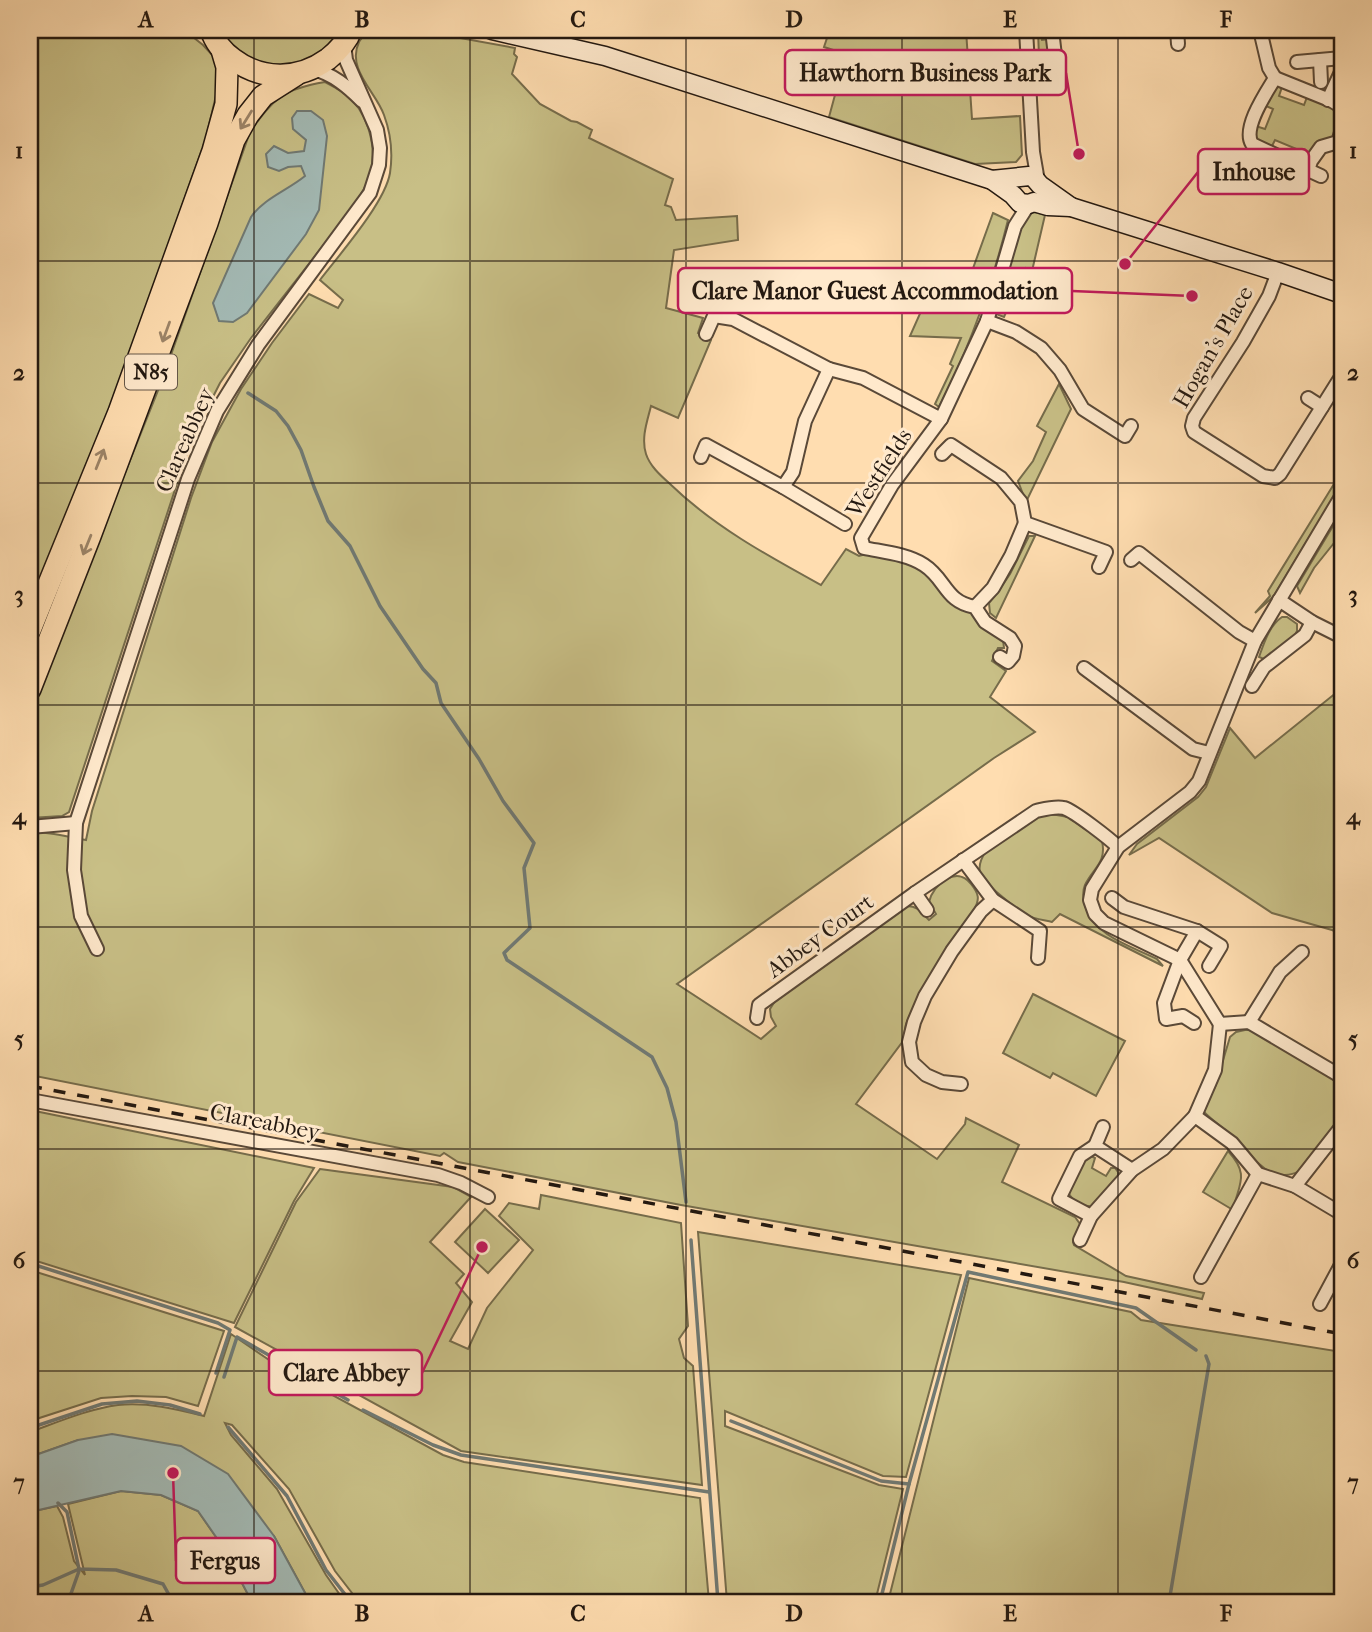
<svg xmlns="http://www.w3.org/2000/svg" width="1372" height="1632" viewBox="0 0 1372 1632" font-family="'IM FELL French Canon',serif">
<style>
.green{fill:#c8bf86;stroke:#766c4b;stroke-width:2}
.water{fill:#a3bab5;stroke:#707973;stroke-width:2}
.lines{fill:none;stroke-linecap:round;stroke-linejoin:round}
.stream{stroke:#707973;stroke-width:3.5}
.minor-casing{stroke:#5a4938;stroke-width:16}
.secondary-casing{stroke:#231810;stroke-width:21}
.primary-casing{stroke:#231810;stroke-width:24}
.minor{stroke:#ffe9cc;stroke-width:12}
.secondary{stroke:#ffe9cc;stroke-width:18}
.primary{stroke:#ffddb0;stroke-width:21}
.rail{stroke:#231810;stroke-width:3.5;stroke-dasharray:12 12;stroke-linecap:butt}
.oneway{stroke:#9c8468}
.grid{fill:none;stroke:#231810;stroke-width:2;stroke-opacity:0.55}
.labels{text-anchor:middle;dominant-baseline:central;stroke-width:6;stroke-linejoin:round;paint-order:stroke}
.shield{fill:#ffe9cc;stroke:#655748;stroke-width:2}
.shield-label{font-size:21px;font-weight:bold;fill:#231810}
.street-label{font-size:23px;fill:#231810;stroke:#ffe9cc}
.leader{fill:none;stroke:#c2185b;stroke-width:2.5}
.callout-dot{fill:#c2185b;stroke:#ffe9cc;stroke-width:2.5}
.callout{fill:#ffe9cc;stroke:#c2185b;stroke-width:2.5}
.callout-label{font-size:24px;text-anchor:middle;font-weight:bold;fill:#231810}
.neatline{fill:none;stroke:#231810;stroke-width:2.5}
.grid-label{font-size:23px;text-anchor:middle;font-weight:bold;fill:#231810}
</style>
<rect width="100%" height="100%" fill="#ffddb0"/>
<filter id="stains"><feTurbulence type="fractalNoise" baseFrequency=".00286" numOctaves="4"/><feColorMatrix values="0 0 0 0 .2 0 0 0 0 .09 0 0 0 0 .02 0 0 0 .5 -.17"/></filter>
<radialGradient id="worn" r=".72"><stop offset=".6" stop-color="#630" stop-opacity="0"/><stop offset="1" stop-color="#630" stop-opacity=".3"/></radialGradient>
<g class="green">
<path d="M30,30H184L203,45L215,58L219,73L217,91L206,138L109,412L30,607Z"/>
<path d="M221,30H341C330,43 317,59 300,64C270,71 235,57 221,30Z"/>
<path d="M370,30H416L515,48L514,54L517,57L512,74L540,104L571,121L577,122L592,130L589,138L673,179L665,205L671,207L676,220L737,216L738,240L674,250L666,308L703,318L698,333L711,340L678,418L651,406C647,422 641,438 646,454C650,466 660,475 669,483C713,526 768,556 821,585L846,549L859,556L866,554L872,555L916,565L923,569L948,601L974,614L1003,640L1004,648H998L992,661L1006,671L990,697L1035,732L994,758L677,984L761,1039L776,1026L771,1017L770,1009L775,1001L907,906C918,906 922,913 929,920L936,914L929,902C933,884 957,865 971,884C979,894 980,899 974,910L918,997L906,1024L903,1041L856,1104L937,1159L965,1124L966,1118L1019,1145L1002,1182L1075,1217L1080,1224L1078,1232L1073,1242L1074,1245L1126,1276L1204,1293L1202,1299L1124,1282L681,1205L458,1162L444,1153L440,1156L30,1075V833C49,831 67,837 86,840L92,811L191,498L212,442L241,389L272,343L309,294L338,308L343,300L320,280C339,255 385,203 390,173C393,153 391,134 384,115C376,92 346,69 359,42C361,38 367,33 370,30Z"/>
<path d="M739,30H966L972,119L1020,116L1022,155L1016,162L975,164L829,117L845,58L843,53L824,47L827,38L798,32L733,35Z"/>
<path d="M1038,30H1040L1042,40L1050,39L1051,54L1043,56L1045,68L1053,67C1054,75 1053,82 1054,90L1047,91L1040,85Z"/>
<path d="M325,82C331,85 338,89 344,93C367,110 377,144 371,172C368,185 358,199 351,210L251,338L220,383L192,438L69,812L62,816L30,818V710L161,383L250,132C274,98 283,89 325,82Z"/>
<path d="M1278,86L1282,87L1279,96L1304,105L1307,97L1335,108L1340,114V121L1335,139L1303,159L1296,158L1299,150L1275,140L1271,148L1255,139L1256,126L1265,129L1273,109L1264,105Z"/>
<path d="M1031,211L1045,215L1032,271L1026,268L1004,317L996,314L1021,227Z"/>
<path d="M993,213L1008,220C992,285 970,347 939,407L935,404L953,366L950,364L961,338L910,336L934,282L963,296Z"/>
<path d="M1059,384L1071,409L1026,502L1018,481L1033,461L1046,432L1037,426Z"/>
<path d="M1342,471V483L1273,597L1255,613L1270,596L1268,591Z"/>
<path d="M1342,511V533L1314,568L1300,593L1297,586Z"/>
<path d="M1029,536H1035L996,618L990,613L989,603L998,592L1010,574Z"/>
<path d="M1282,617H1287L1297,624V631L1295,635L1264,659L1259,657C1264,643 1269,626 1282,617Z"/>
<path d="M1342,688V936L1332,930L1272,913L1159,838L1129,855L1137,844L1198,797L1206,787L1230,728L1255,758Z"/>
<path d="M1051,814L1068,817L1102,841C1107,863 1093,868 1085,885C1082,892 1083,899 1085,906C1094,936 1131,946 1157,959L1163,966L1060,914L1052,922C1044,920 1033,919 1025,914C1014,907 984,884 980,872C978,864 982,857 986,851L1042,815Z"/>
<path d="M1033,994L1125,1041L1096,1096L1053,1073L1050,1078L1003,1053Z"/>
<path d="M1245,1030H1253L1342,1082V1117L1334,1131L1299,1171C1286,1179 1269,1174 1258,1163C1251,1156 1246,1148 1239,1142C1228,1131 1215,1123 1204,1112L1205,1103L1215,1087L1230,1037L1236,1032Z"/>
<path d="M30,1110L314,1168L294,1201L234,1323L30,1259Z"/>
<path d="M1228,1151C1250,1175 1239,1183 1233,1210L1203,1192Z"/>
<path d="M1091,1156L1095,1158L1092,1168L1106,1176L1111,1168H1115L1118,1172V1177L1092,1206C1083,1207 1074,1202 1069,1194L1079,1166L1088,1157Z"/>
<path d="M320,1169L453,1187L471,1197L430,1242L464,1274L456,1283L472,1302L450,1341L468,1349L487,1308L533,1250L499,1216L509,1203L539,1209L541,1195L681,1223L688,1326L679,1339L684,1358L693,1366L702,1485L461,1451L235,1327L296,1202Z"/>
<path d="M485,1209L519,1240L488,1273L455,1242Z"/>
<path d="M698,1232L961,1275L906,1477L883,1476L725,1411V1426L879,1485L903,1489L875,1602H727Z"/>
<path d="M30,1270L224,1331L198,1406L166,1397L132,1396L101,1398L30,1421Z"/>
<path d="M969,1278L1131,1312L1141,1320L1342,1352V1602H888Z"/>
<path d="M231,1334L275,1364L443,1455L464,1462L700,1498L709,1602H359L335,1571L289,1489L232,1425L225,1423L231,1435L277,1489L326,1575L345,1602H310L274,1536L78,1440L30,1457V1432C58,1422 88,1409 118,1405C147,1402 176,1409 204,1416Z"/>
<path d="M121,1491L161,1495L198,1511L223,1547L252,1602H30V1512L57,1506L63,1517L74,1561L85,1575L68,1504Z"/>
</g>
<g class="water">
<path d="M297,111H311L323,120L327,136L319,210L306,234L247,313L233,322L219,321L213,303L251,217C263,199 288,190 305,176L301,166L288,167L279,171L268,167L266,154L274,146L288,153L304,151L306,140L293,129L292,118Z"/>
<path d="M112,1434L181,1446L228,1474L274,1536L310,1602H252L223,1547L198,1511L161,1495L121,1491L30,1512V1457L78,1440Z"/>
</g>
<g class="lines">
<g class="stream">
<path d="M248,393L276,411L288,426L301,450L314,487L328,521L350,546L380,606L423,669L436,683L441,703L479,759L503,801L534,843L524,868L530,928L504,953L507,960L652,1057L667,1088L676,1122L686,1202"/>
<path d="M691,1240L718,1602"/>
<path d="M32,1264L218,1323L230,1330L216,1373"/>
<path d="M224,1377L237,1337L348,1400"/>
<path d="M363,1410L433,1445L461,1455L709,1492"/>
<path d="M731,1421L881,1481L909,1484"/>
<path d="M228,1427L287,1496L326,1570L351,1602"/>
<path d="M30,1428L102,1404L137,1401L170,1405L200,1414"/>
<path d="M58,1503L67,1512L79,1569L116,1570L163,1584L173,1602"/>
<path d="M30,1587L43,1585L79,1569"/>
<path d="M68,1602L79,1571"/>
<path d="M880,1602L909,1484L968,1272L1136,1308L1196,1350"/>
<path d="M1169,1602L1209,1364L1206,1356"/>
</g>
<defs>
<g id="minor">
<path d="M1026,30L1033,152L1038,181"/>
<path d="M1052,30L1057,73"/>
<path d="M1177,30L1178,44"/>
<path d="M1260,30L1269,68L1275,78C1266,93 1242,128 1252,144L1321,176"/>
<path d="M1320,60L1321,82"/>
<path d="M1297,62L1342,58"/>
<path d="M313,69C333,74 348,87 362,101"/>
<path d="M1275,78L1332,101L1342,107"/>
<path d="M1328,100L1342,70"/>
<path d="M1308,170L1311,161L1321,147L1338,142L1342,129"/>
<path d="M1278,272L1269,296L1243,342L1194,418L1192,426L1194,432L1263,476L1275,478L1280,474L1339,380"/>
<path d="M987,321L1016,332L1041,348L1060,370L1083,409L1125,436L1131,426"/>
<path d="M706,334L714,316L733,319L829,369L863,378L941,419L987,321L1015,226L1029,204"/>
<path d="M829,369L805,421L793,472L783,487L845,524"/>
<path d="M1308,398L1322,407"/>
<path d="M941,419L892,485L861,538L864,548C883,552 907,554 924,565C946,579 945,602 975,607L985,622L1010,638L1015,646L1013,656L1008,662L1000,657"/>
<path d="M942,454L951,445L1001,478L1021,502L1025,523L1106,552L1099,567"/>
<path d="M701,457L706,445L783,487"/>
<path d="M1131,560L1139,553L1239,632L1255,641"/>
<path d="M1279,600L1312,622L1342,637"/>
<path d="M975,607L993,588L1011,556L1025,523"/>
<path d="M1084,668L1193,749L1209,753"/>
<path d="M1252,686L1264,667L1305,635L1312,622"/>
<path d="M30,827L76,823"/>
<path d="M963,860L993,900L1040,931L1038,958"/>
<path d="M915,893L927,910"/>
<path d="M1112,898L1124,907L1197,931L1221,946L1209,966"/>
<path d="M97,949L81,916L74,870L76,823L188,479L217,411L258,345L370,193L379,165L380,148L377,130L346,60L344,44"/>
<path d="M1302,952L1280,972L1249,1022L1342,1077"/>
<path d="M1180,960L1104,923L1095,914L1090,900L1092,889L1118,847L1190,792L1199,781L1255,641L1342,495"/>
<path d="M1180,960L1220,1024L1249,1022"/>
<path d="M757,1018L759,1005L915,893L1036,811C1045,809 1055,806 1064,808C1074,811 1110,839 1118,847"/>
<path d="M1194,1023L1183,1016L1166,1019L1164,1003L1180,960L1197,931"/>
<path d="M961,1084L942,1082L926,1075L912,1062L909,1042L914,1022L925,996L952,951L981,911L993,900"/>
<path d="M30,1100L438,1175L461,1183L488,1197"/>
<path d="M1195,1116L1215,1070L1220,1024"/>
<path d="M1103,1127L1095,1146L1132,1170"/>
<path d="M1295,1186L1342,1126"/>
<path d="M1091,1216L1059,1199L1080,1156L1095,1146"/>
<path d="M1080,1240L1091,1216L1132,1170L1163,1149L1195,1116L1232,1143L1258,1174L1295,1186L1342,1214"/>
<path d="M1201,1277L1258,1174"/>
<path d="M1320,1304L1342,1263"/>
</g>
<g id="secondary">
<path d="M492,30L605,56L992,180L1013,195L1020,203L1029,204L1034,202L1048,206L1071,207L1278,272L1342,294"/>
<path d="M992,180L1029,176L1034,178L1040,185L1071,207"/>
</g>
<g id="primary">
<path d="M211,30C215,42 223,52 233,59C262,81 299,80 328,59C338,51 347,42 351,30"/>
<path d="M30,630L119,412L213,151L226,104L227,67L222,50"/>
<path d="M30,689L90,536L207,223L234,140L248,115L263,96L296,75"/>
</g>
</defs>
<use href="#minor" class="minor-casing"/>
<use href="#secondary" class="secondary-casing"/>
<use href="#primary" class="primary-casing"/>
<use href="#minor" class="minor"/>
<use href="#secondary" class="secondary"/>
<use href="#primary" class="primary"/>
<path class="rail" d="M30,1086L1342,1334"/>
</g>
<defs><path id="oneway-shaft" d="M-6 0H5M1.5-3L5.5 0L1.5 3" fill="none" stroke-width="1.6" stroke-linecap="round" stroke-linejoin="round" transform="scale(1.75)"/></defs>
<g class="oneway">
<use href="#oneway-shaft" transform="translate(246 120) rotate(122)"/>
<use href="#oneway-shaft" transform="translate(166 332) rotate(110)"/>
<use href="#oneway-shaft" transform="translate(100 459) rotate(-68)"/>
<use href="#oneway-shaft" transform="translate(87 545) rotate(112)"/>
</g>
<path class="grid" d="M254,30V1602M470,30V1602M686,30V1602M902,30V1602M1118,30V1602M30,261H1342M30,483H1342M30,705H1342M30,927H1342M30,1149H1342M30,1371H1342"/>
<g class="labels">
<rect class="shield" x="125" y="354.5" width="52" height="35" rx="5"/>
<g class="shield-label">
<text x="151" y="372">N85</text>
</g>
<g class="street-label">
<text transform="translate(1213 347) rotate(-60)">Hogan's Place</text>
<text transform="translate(185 440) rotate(-66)">Clareabbey</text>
<text transform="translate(879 473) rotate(-57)">Westfields</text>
<text transform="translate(820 936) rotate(-36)">Abbey Court</text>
<text transform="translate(265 1122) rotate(11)">Clareabbey</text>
</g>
</g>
<path class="leader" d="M1079 154L1066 73M1125 264L1198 172M1192 296L1072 291M482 1247L422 1373M173 1473L176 1561"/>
<g class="callout-dot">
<circle cx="1079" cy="154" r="7"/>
<circle cx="1125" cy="264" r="7"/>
<circle cx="1192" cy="296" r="7"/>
<circle cx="482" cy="1247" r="7"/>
<circle cx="173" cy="1473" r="7"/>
</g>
<g class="callout">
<rect x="785" y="50" width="281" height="45" rx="7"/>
<rect x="1198" y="149" width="111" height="45" rx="7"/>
<rect x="678" y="268" width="394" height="45" rx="7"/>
<rect x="269" y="1350" width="153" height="45" rx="7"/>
<rect x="176" y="1538" width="99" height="45" rx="7"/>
</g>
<g class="callout-label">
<text x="925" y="81">Hawthorn Business Park</text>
<text x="1254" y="180">Inhouse</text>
<text x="875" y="299">Clare Manor Guest Accommodation</text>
<text x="346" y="1381">Clare Abbey</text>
<text x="225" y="1569">Fergus</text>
</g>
<rect width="1372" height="1632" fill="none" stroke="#ffddb0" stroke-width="77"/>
<rect x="38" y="38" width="1296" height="1556" class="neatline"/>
<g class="grid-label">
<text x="146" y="27">A</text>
<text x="362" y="27">B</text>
<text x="578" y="27">C</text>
<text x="794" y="27">D</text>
<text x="1010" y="27">E</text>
<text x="1226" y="27">F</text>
<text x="19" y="158">1</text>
<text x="1353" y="158">1</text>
<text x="19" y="380">2</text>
<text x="1353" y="380">2</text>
<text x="19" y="602">3</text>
<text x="1353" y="602">3</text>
<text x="19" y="824">4</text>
<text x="1353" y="824">4</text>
<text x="19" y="1046">5</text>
<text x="1353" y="1046">5</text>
<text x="19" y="1268">6</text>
<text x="1353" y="1268">6</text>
<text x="19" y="1490">7</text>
<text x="1353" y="1490">7</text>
<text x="146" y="1621">A</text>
<text x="362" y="1621">B</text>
<text x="578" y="1621">C</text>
<text x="794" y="1621">D</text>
<text x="1010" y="1621">E</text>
<text x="1226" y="1621">F</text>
</g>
<rect width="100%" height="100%" filter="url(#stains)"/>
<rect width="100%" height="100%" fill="url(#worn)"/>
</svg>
